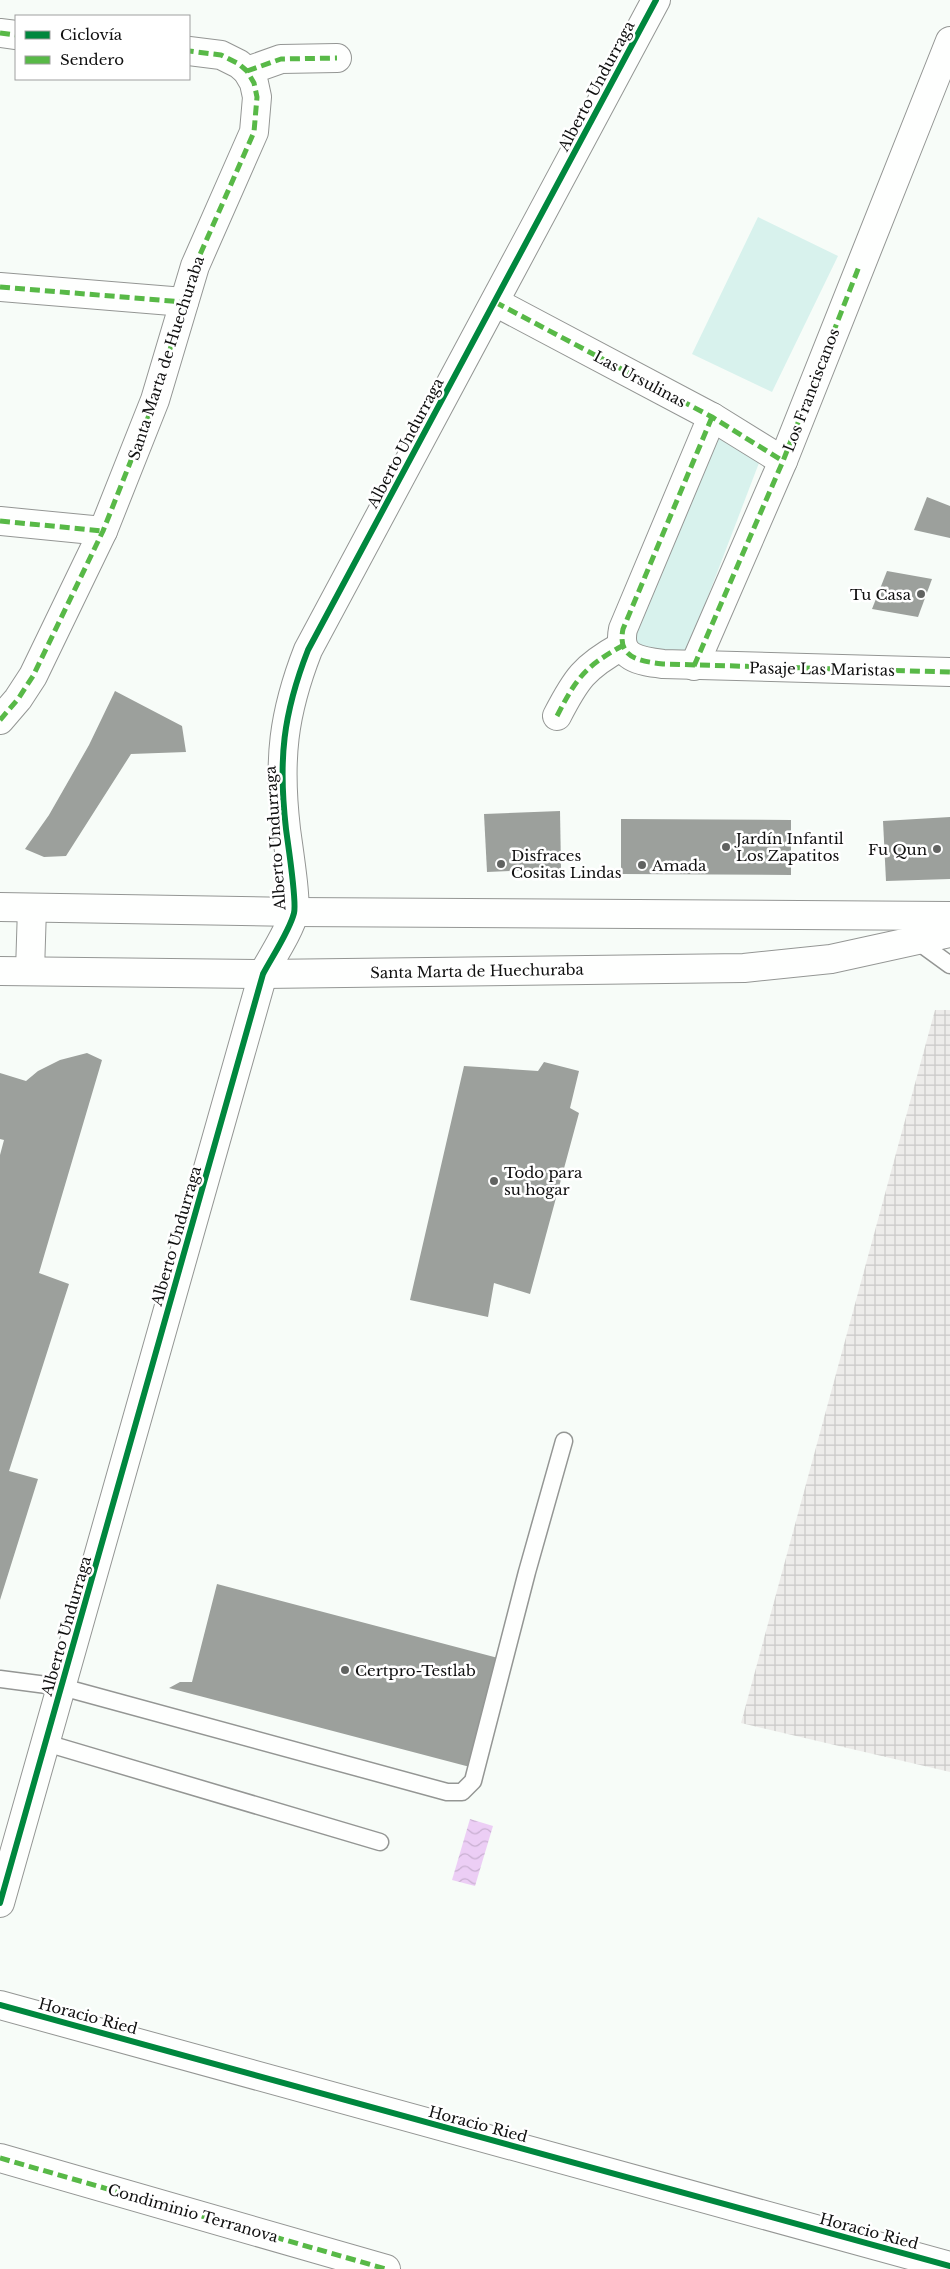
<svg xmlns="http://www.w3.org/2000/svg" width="950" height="2269" viewBox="0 0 950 2269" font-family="'Libre Baskerville',serif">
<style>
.industrial{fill:url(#industrial-grid)}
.grass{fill:#d8f2ed}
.water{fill:url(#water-waves)}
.building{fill:#9ca09c}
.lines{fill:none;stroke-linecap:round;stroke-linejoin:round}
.service-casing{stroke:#949694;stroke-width:19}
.minor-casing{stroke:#949694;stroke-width:30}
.tertiary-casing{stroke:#949694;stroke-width:30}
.service{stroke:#fefffe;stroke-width:16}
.minor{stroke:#fefffe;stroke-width:28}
.tertiary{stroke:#fefffe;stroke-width:28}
.quiet{stroke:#58b947;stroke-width:5;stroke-dasharray:10 5;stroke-linecap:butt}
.cycleway-casing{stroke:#fff;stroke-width:9}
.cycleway{stroke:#00873e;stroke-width:6}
.poi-dot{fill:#616361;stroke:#fff;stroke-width:2}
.labels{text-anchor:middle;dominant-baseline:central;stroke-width:5;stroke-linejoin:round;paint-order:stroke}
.street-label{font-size:15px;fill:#101010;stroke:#fff}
.poi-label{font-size:15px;fill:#101010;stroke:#fff;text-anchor:start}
</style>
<defs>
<pattern id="industrial-grid" width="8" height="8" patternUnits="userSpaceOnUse" patternTransform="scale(1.25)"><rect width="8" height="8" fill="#edecea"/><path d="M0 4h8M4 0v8" fill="none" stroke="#cac9c8"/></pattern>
<pattern id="water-waves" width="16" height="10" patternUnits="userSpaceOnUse" patternTransform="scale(1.25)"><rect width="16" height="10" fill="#eccef5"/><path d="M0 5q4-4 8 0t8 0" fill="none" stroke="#c9b0d1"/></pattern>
</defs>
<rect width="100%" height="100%" fill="#f7fcf8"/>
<path class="industrial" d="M935,1010H950V1772L741,1723Z"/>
<g class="grass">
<path d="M758,217L838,256L772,392L692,354Z"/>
<path d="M708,422L762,455L686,654L632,647L629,619Z"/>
</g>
<path class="water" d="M470,1819L493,1826L475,1886L452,1880Z"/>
<g class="building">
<path d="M927,497L950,506V538L914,530Z"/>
<path d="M887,571L932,579L918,617L872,609Z"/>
<path d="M115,691L182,726L186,752L131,754L66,856L44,857L25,849L49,815L89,745Z"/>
<path d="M560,811L561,869L487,872L484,814Z"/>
<path d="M950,817V879L886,881L883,821Z"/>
<path d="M621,819L791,820V875L621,874Z"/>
<path d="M87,1053L102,1060L39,1273L69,1284L9,1471L38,1479L0,1600V1155L4,1140L0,1139V1073L26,1081L38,1071L60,1060Z"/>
<path d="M544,1062L579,1071L570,1108L579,1113L530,1294L494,1283L488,1317L410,1300L464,1066L538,1071Z"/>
<path d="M217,1584L498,1658L470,1767L169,1688L180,1682H192Z"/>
</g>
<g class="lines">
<defs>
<g id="service">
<path d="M917,941L950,965"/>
<path d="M0,1679L62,1687L447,1792H462L473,1781L527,1572L564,1441"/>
<path d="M46,1743L380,1842"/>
</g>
<g id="minor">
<path d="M0,33L16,35"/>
<path d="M247,71L281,59L337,58"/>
<path d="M0,287L184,302"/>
<path d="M495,302L712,417L783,461"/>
<path d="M712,417L623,629C617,658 639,661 663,664L950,672"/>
<path d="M0,521L103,531"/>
<path d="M694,666L783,461L950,41"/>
<path d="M557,716C576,679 584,667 622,646"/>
<path d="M0,720L18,699L33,676L103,531L155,400L195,266L254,132L257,97L254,83L247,71L239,64L221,55L189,51"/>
<path d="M0,1903L263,974C272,957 290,930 294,913C297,901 288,845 286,829C278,760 283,714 308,650L656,0"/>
<path d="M0,2005L950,2266"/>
<path d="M0,2158L386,2269"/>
</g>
<g id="tertiary">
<path d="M0,907L295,912L950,916"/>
<path d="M0,971L263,974L744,968L831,959L950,933"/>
<path d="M30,971L32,908"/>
</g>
</defs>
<use href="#service" class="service-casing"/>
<use href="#minor" class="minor-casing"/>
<use href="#tertiary" class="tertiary-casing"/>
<use href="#service" class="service"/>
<use href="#minor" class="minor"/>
<use href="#tertiary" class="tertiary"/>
<g class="quiet">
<path d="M0,33L16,35"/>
<path d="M247,71L281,59L337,58"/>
<path d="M0,287L184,302"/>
<path d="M495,302L712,417L783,461"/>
<path d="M712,417L623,629C617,658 639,661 663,664L950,672"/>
<path d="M0,521L103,531"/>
<path d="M694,666L783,461L860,264"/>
<path d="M557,716C576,679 584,667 622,646"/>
<path d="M0,720L18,699L33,676L103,531L155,400L195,266L254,132L257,97L254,83L247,71L239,64L221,55L189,51"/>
<path d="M0,2158L386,2269"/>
</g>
<defs>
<g id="cycleway">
<path d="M0,1903L263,974C272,957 290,930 294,913C297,901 288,845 286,829C278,760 283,714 308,650L656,0"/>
<path d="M0,2005L950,2266"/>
</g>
</defs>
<use href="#cycleway" class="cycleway-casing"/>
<use href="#cycleway" class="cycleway"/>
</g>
<g class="poi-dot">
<circle cx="921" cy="594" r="5"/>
<circle cx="726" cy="847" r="5"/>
<circle cx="937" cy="849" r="5"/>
<circle cx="501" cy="864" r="5"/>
<circle cx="642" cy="865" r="5"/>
<circle cx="494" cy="1181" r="5"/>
<circle cx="345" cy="1670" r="5"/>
</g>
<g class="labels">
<g class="street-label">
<text transform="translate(596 86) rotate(-62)">Alberto Undurraga</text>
<text transform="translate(166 358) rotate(-72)">Santa Marta de Huechuraba</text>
<text transform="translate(640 379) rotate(28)">Las Ursulinas</text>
<text transform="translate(811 390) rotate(-69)">Los Franciscanos</text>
<text transform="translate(405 443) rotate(-62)">Alberto Undurraga</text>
<text transform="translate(822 669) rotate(1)">Pasaje Las Maristas</text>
<text transform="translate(275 838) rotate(-94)">Alberto Undurraga</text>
<text transform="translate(477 971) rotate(-1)">Santa Marta de Huechuraba</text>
<text transform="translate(176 1236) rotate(-74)">Alberto Undurraga</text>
<text transform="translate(66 1626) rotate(-74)">Alberto Undurraga</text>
<text transform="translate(88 2016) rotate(15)">Horacio Ried</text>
<text transform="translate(478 2124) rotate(15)">Horacio Ried</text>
<text transform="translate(193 2213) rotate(16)">Condiminio Terranova</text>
<text transform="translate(869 2231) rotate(15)">Horacio Ried</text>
</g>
<g class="poi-label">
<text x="911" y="594" text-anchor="end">Tu Casa</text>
<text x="736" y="838">Jardín Infantil<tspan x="736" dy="17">Los Zapatitos</tspan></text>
<text x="927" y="849" text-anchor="end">Fu Qun</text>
<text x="511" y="855">Disfraces<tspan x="511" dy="17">Cositas Lindas</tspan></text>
<text x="652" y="865">Amada</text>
<text x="504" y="1172">Todo para<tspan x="504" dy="17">su hogar</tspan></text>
<text x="355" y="1670">Certpro-Testlab</text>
</g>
</g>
<rect x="15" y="15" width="175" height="65" fill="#ffffff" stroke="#9f9f9f"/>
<rect x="25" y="31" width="25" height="8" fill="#00873e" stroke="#9f9f9f"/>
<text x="60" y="40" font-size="15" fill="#101010">Ciclovía</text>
<rect x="25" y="56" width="25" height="8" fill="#58b947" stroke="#9f9f9f"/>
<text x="60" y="65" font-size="15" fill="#101010">Sendero</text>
</svg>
